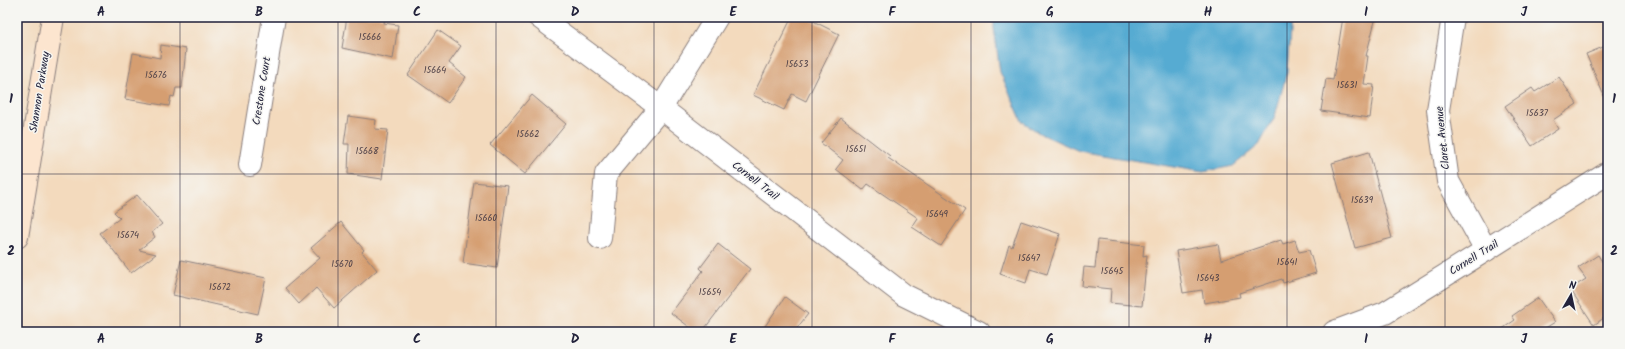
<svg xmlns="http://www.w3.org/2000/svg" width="1625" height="349" viewBox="0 0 1625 349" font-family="Kalam,sans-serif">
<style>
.water{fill:#57abd2;stroke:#3c6686}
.building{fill:#d59e71}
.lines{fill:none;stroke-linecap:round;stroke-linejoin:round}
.street-casing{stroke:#8a7e7c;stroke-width:24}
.secondary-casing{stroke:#8a7e7c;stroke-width:24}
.street{stroke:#fff;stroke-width:22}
.secondary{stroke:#fce5cf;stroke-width:22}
.grid{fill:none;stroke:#22223b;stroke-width:1;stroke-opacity:0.55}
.labels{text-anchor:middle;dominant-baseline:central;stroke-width:3;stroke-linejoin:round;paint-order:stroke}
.number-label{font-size:9px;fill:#4f4148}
.street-label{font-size:11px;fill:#22223b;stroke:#f6f6f2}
.neatline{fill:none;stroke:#22223b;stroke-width:1.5}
.grid-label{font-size:13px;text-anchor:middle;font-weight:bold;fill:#22223b}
</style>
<rect width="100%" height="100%" fill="#f6f6f2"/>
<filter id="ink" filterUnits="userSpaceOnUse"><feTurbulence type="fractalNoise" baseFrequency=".025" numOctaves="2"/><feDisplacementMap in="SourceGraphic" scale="8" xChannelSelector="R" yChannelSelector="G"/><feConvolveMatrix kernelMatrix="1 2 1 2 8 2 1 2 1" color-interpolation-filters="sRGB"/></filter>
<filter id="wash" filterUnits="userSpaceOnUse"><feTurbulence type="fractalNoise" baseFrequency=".012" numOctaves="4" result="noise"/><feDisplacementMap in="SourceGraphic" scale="16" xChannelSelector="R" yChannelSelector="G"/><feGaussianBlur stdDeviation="0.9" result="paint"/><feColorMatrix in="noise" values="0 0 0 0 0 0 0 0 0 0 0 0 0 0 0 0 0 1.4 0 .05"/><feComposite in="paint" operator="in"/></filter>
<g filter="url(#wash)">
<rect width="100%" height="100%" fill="#f3dabd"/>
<path class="water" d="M994,17H1291L1287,72L1275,116L1259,145L1233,166L1203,172L1079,151L1039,133L1022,121L1000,72L994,28Z"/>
<g id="blocks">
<g class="building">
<path d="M347,17H385L384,23L398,25L393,59L342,48Z"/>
<path d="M792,17H805L839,34L806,101L792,94L784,110L753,95Z"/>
<path d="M1343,17H1376L1366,56H1368L1364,84L1374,85L1370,118L1321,111L1326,79L1333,80Z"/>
<path d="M438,30L461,46L449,63L466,77L448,103L408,75Z"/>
<path d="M161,45L186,49L182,88H176L174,97L171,96L169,106L125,99L133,53L160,58Z"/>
<path d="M1608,45V105L1586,54Z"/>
<path d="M1559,77L1577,104L1553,120L1558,129L1532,146L1505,106L1532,88L1535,92Z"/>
<path d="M532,95L566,124L525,174L490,145Z"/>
<path d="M348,116L376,120L375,129L388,130L382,179L348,174L349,144H344Z"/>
<path d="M841,118L890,156L888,158L965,210L941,246L912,227L918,218L868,184L863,190L836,169L843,160L821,143Z"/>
<path d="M1369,152L1392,238L1355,248L1332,163Z"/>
<path d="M474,182L508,186L497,268L463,263Z"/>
<path d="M137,195L162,224L152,232L155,237L139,250L156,254L131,273L100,233L120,218L114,212Z"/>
<path d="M1021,221L1060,234L1047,274L1030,269L1026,283L1000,274L1009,245L1012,247Z"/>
<path d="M341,222L364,250L362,252L377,270L334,308L316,288L299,304L285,288L320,258L311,248Z"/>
<path d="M1098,240L1144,245L1143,256L1147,255L1142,306L1110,303L1111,289L1082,286L1084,267L1095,268Z"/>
<path d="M1281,240L1283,244L1295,240L1299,252L1309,250L1316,273L1283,283L1282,279L1239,293L1240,297L1204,303L1202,290L1183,293L1176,251L1218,244L1221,260Z"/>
<path d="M718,244L750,269L702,332H696L671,313L703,271L700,268Z"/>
<path d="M1598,255L1608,271V315L1594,325L1570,289L1586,279L1578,268Z"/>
<path d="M181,260L266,278L258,314L173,295Z"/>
<path d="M785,297L808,314L794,332H761Z"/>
<path d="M1538,298L1555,322L1539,332H1498L1515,320L1512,316Z"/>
</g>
</g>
</g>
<g filter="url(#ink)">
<use href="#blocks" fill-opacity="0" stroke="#8a7e7c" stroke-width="1"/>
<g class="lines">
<defs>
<g id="street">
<path d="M539,17L661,108L904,295L979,332"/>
<path d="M1453,17L1438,110L1448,181L1486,250"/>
<path d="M250,165L274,17"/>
<path d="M600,238L606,174L661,108L717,17"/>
<path d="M1334,332L1385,313L1486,250L1608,173"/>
</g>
<path id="secondary" d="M17,237L53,17"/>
</defs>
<use href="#street" class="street-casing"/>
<use href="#secondary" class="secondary-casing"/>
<use href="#street" class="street"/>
<use href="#secondary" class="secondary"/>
</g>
</g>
<path class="grid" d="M180,17V332M338,17V332M496,17V332M654,17V332M812,17V332M971,17V332M1129,17V332M1287,17V332M1445,17V332M17,174H1608"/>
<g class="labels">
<g class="number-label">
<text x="370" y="37">15666</text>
<text x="797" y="64">15653</text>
<text x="435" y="70">15664</text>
<text x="156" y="75">15676</text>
<text x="1347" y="85">15631</text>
<text x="1537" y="113">15637</text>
<text x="528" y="134">15662</text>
<text x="856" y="149">15651</text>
<text x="367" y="151">15668</text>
<text x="1362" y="200">15639</text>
<text x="937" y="214">15649</text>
<text x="486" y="218">15660</text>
<text x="128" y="235">15674</text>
<text x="1029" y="258">15647</text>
<text x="1287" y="262">15641</text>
<text x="342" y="264">15670</text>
<text x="1112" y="271">15645</text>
<text x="1208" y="278">15643</text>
<text x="220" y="287">15672</text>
<text x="710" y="292">15654</text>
</g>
<g class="street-label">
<text transform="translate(262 91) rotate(-81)">Crestone Court</text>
<text transform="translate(40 92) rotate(-81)">Shannon Parkway</text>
<text transform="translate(1443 138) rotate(-96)">Claret Avenue</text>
<text transform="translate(755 181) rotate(38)">Cornell Trail</text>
<text transform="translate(1474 258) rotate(-32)">Cornell Trail</text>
</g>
</g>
<rect width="1625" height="349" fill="none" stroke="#f6f6f2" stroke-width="44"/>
<g transform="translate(1571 295) rotate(9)" stroke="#f6f6f2" stroke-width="3" paint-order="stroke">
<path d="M0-3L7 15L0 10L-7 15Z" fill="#22223b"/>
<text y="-6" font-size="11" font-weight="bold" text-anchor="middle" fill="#22223b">N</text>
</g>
<rect x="22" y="22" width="1581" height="305" class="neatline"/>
<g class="grid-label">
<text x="101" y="16">A</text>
<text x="259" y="16">B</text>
<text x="417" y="16">C</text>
<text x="575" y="16">D</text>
<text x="733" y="16">E</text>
<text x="892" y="16">F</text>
<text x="1050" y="16">G</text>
<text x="1208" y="16">H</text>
<text x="1366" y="16">I</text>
<text x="1524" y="16">J</text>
<text x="11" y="103">1</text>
<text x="1614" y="103">1</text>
<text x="11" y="255">2</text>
<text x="1614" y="255">2</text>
<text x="101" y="343">A</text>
<text x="259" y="343">B</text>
<text x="417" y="343">C</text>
<text x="575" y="343">D</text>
<text x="733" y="343">E</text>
<text x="892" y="343">F</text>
<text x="1050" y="343">G</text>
<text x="1208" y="343">H</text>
<text x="1366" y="343">I</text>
<text x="1524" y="343">J</text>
</g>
</svg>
